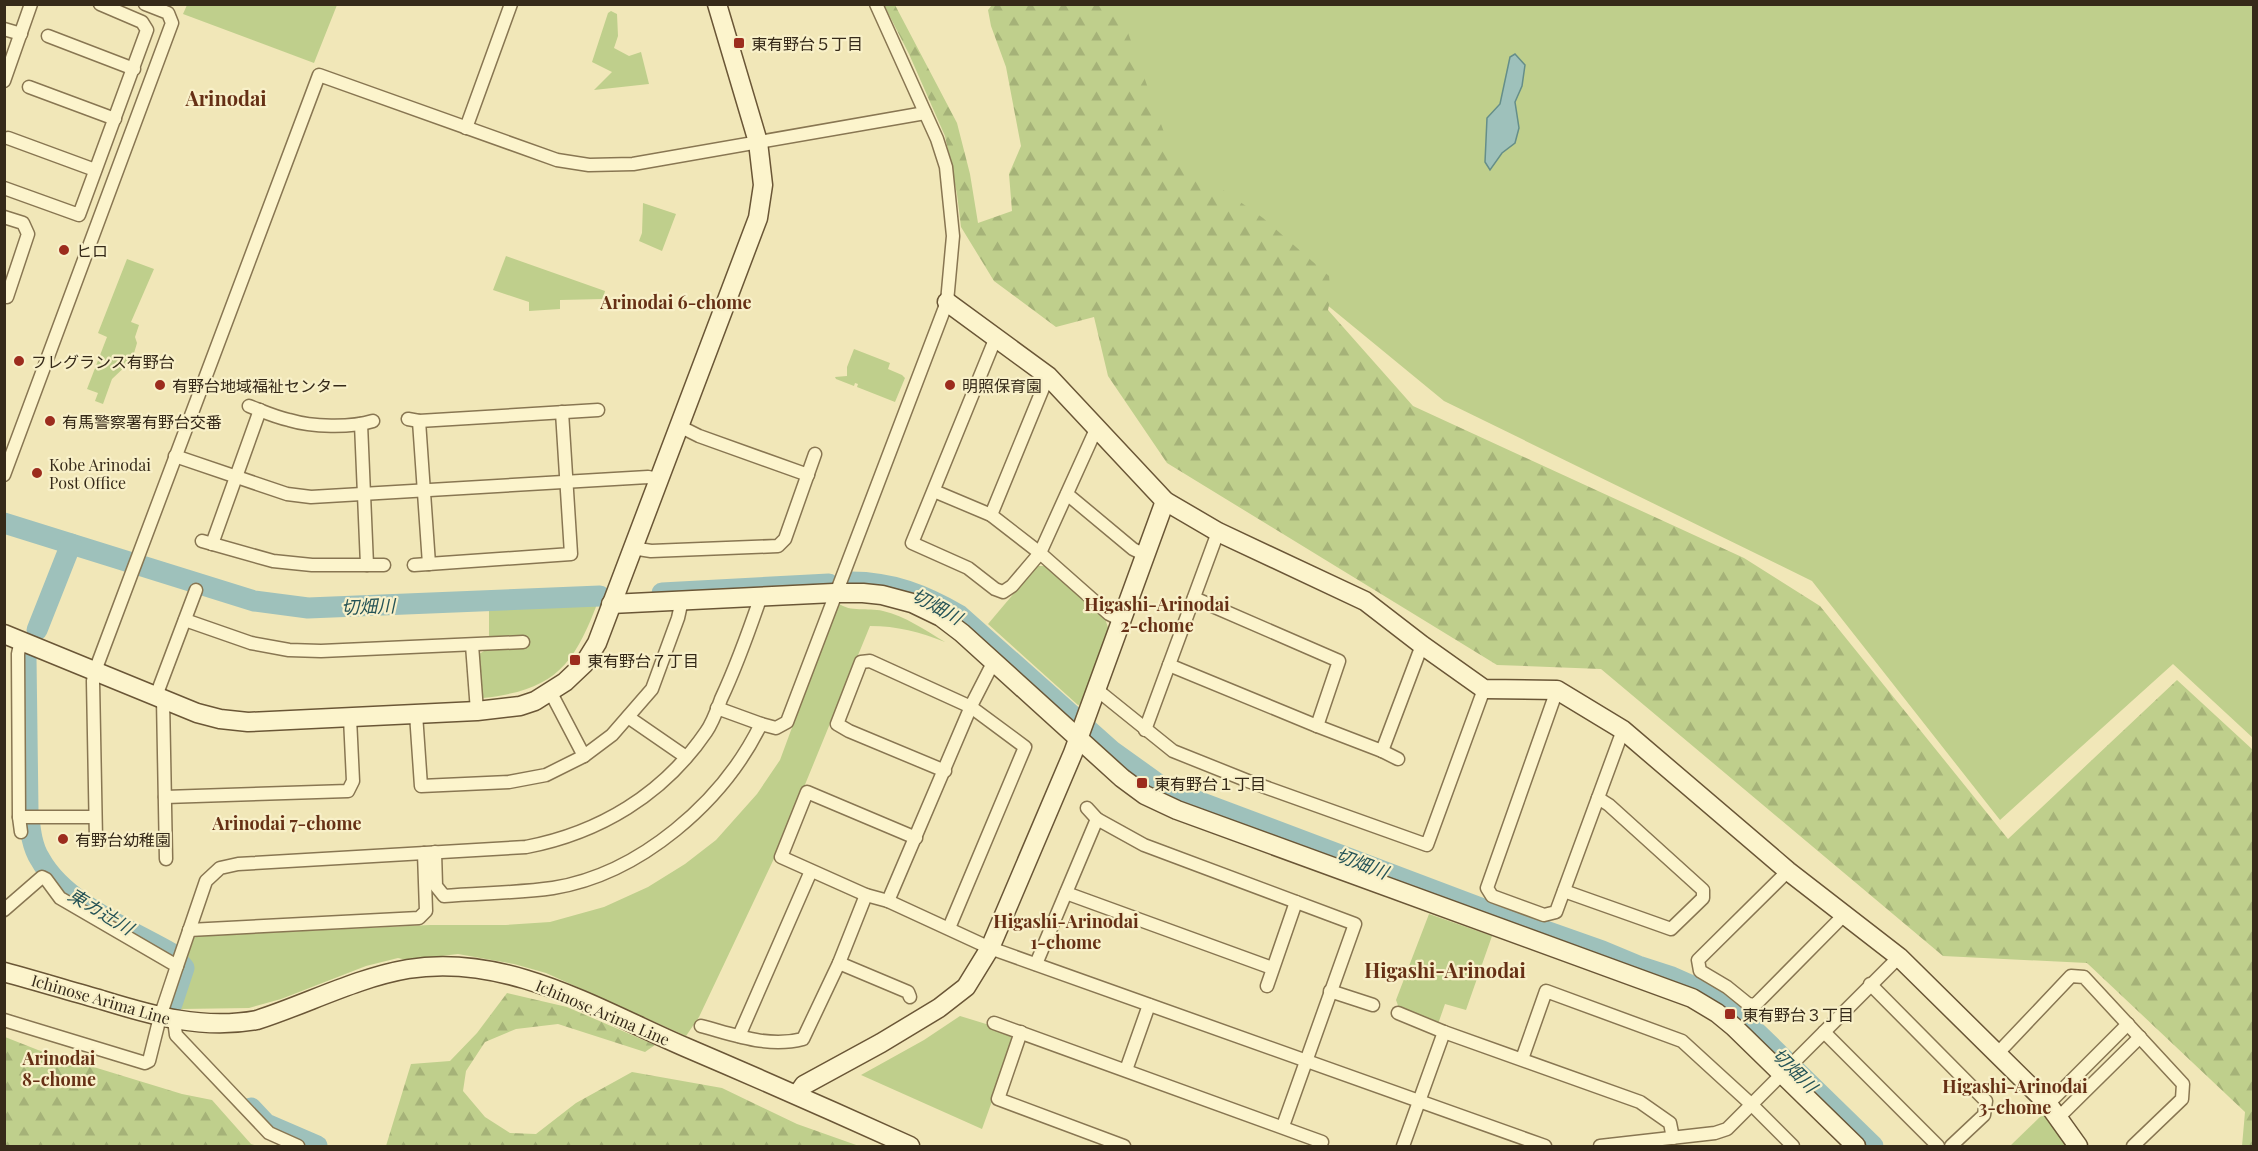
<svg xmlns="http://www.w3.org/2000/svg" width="2258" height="1151" viewBox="0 0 2258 1151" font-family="'Playfair Display','Noto Sans JP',serif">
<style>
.green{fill:#bfcf8c}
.forest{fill:url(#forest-firs)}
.water{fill:#9ec1bb;stroke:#658e89;stroke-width:1.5}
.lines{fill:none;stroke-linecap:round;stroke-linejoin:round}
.river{stroke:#9ec1bb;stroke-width:21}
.street-casing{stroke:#887652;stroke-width:15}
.secondary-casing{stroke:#6a5636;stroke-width:21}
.street{stroke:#fcf4cc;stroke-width:12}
.secondary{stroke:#fcf4cc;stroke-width:18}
.poi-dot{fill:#9c2c1d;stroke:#f8f0c8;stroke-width:2}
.labels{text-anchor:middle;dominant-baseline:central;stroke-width:4.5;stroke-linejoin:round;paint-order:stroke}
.poi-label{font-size:16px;fill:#362a19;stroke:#f8f0c8;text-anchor:start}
.street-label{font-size:16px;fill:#362a19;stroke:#f8f0c8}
.neighbourhood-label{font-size:18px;font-weight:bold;fill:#663015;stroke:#f8f0c8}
.water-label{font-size:18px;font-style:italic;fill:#265457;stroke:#f8f0c8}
.quarter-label{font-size:20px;font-weight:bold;fill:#663015;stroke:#f8f0c8}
</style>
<defs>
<pattern id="forest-firs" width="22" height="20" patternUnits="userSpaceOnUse" patternTransform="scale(1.5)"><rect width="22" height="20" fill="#bfcf8c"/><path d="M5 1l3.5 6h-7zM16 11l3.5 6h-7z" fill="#a5b278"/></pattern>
</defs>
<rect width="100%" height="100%" fill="#f1e7b8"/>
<g class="green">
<path d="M187,5V4L337,5L314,63L183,14Z"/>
<path d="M1110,5H2253V738L2173,664L2000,820L1812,581L1444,401L1163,170Z"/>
<path d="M611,11L617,14L618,36L614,48L629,56L641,52L649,84L594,90L612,72L592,62L608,13Z"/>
<path d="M643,203L676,214L662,251L639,241L642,233Z"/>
<path d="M506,256L605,291L603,299L560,300V309L529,311V302L493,290Z"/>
<path d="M127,259L154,269L131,322L139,325L135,337L137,343L132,360L112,379L103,404L95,401L98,393L87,389L107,337L98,333Z"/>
<path d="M854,349L890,363L888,369L902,375L905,378L895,402L857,387L858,384L855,383L854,386L836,379L835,377L847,376V367Z"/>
<path d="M1037,566H1046L1104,616L1109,630L1081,704L1078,705L988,624Z"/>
<path d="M599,599C574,666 555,690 483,698L479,654L489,648V605Z"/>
<path d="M838,603C851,613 867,607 883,611C905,616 925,630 945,642C920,632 897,626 870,626L779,848L699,1017L686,1036L546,973L514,964L458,954L407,960L398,958L366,966L281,999L249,1008L181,1009L171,1006L194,938L198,936L430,925H506L550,922L604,907L648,887L685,864L716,840L757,794L780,760Z"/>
<path d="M1429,914L1492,936L1466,1010L1445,1004L1438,1024L1400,1011L1396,1000Z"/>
<path d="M960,1016L1009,1031L1013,1043L982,1129L861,1075L924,1040Z"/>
<path d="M2044,1113L2067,1146H2010Z"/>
</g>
<g class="forest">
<path d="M884,5H895L957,123L970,174L978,223L1012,211L1009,174L1021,146L1006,67L991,26L988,10L992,5H1118L1174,160L1216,185L1263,218L1329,276L1331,296L1328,310L1413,406L1744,558L1820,606L2008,839L2177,680L2253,750V1146H2242L2245,1112L2087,963L1943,956L1601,669L1497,665L1167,463L1108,376L1094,317L1056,327L994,281L961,227L957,194L945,136L909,54Z"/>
<path d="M507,993L567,1007L655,1045L645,1052L558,1024L516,1029L485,1042L466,1071L463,1091L485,1117L510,1133L536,1134L576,1103L632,1072L722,1088L797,1124L859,1146H386L411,1064L450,1061L477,1033Z"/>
<path d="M5,1037L38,1050L182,1094L212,1100L251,1144L258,1146H5Z"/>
</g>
<path class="water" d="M1515,54L1525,65L1522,86L1515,102L1519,128L1515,143L1502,153L1490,170L1485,162L1487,118L1500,104L1510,57Z"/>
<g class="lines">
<g class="river">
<path d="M4,523L129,562"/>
<path d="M142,566L254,601L308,608L600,596"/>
<path d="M851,582C892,582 924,595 959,615L1112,751L1165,789L1486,910L1602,951L1638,966L1672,977L1699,989L1731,1008L1750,1026L1873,1146"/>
<path d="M662,593L829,584"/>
<path d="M37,630L71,544"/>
<path d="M26,658L28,810C30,826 31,845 40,859C64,903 129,929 171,953L184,968L172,1004"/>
<path d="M251,1108L266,1124L317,1146"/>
</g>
<defs>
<g id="street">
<path d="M4,29L21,34"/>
<path d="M48,36L134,69"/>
<path d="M4,81L31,4"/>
<path d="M29,87L115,119"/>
<path d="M466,128L511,4"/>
<path d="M8,138L95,170"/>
<path d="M4,188L79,215L147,30L142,22L100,4"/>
<path d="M4,217L23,223L28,234L7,297"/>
<path d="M996,337L912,543L968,568L995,589L1003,592L1012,586L1040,553L1097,427"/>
<path d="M249,406C262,411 275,417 289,420C312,427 350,428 373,421"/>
<path d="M408,419L419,421L598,410"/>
<path d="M419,421L429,564"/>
<path d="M361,424L367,565"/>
<path d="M679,426L699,436L808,475"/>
<path d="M175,456L287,494L311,497L648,477L658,479"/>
<path d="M4,475L172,23L168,13L145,4"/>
<path d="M934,491L991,515L1040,553L1109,614L1121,620"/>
<path d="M1067,494L1133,549L1145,555"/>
<path d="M991,515L1048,376"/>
<path d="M202,541L273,561L312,565H384"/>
<path d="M212,544L260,410"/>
<path d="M632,548L651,551L778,546L785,539L815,454"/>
<path d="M414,565L571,554L562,412"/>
<path d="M185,620L251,643L289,650L321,651L523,642"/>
<path d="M472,645L477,711"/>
<path d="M1169,665L1317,726L1339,661L1194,598"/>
<path d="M1096,689L1173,751L1248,781L1427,845L1484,689"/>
<path d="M1557,690L1487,888L1492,896L1544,915L1556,912L1623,730"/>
<path d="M551,693L584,756"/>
<path d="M156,696L196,590"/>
<path d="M163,699L166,859"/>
<path d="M717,708L761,724L776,728L787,722L947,302L953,236L946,167L937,139L876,4"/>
<path d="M416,714L421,786L509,782L546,775L584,756L612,735L652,689L678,618L682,600"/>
<path d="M628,717L686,757"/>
<path d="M1317,726L1382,751L1422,645"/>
<path d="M1145,730L1218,532"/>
<path d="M1382,751L1398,759"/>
<path d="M945,771L849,731L837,724L861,662L870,661L971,707L1025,747L949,928"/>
<path d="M165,797L348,791L353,781L350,718"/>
<path d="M1087,808L1097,819L1144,845L1355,924L1283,1126"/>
<path d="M19,817H95"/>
<path d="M21,832L19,817L18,654L21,640"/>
<path d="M916,838L807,792L781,857L866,895L888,901L990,948L1545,1146"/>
<path d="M96,840L93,681L95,671L319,75L557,160L589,165L633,164L925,113"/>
<path d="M435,852L436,886L444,896C480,893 518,893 553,888C640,874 723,802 761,724"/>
<path d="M1788,871L1698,960L1700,971L1727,987L1748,1004L1755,1005L1844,915"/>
<path d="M1564,891L1671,929L1703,898V890L1609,805L1598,798"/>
<path d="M1066,893L1272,968"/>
<path d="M888,901L972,704L994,661"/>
<path d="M4,910L42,877L46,879L60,898L177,966L160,1017L149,1061L145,1063L4,1020"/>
<path d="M189,930L419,918L426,911L424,853"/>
<path d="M839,963L908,992L910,997"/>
<path d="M1036,964L1097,819"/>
<path d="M177,966L206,881L220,868L238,864L526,847C599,833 663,795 706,732C713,722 717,710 721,699C737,665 749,631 761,596"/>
<path d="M1870,984L1986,1101L1984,1115L1951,1146"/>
<path d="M1267,986L1296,902"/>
<path d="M1330,991L1373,1005"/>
<path d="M1398,1013L1444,1032L1640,1102L1670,1123L1673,1138"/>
<path d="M174,1020L176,1035L269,1133L298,1146"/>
<path d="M994,1023L1322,1142"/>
<path d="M701,1026C735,1035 768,1048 803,1039L839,963L866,895"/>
<path d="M1021,1032L998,1099L1124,1146"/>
<path d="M1824,1032L1938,1146"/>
<path d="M739,1036L811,871"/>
<path d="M1998,1053L2071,976L2084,977L2183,1084L2182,1099L2133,1146"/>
<path d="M1522,1059L1546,991L1682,1041L1752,1105L1793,1146"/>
<path d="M1126,1070L1149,1005"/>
<path d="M2048,1104L2128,1024"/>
<path d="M2058,1118L2140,1037"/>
<path d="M1403,1146L1444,1032"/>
<path d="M1600,1146L1715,1133L1727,1129L1899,957"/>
</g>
<g id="secondary">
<path d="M947,302L1048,376L1165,501L1218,532L1365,601L1422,645L1484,689L1557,690L1623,730L1788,871L1899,957L2048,1104L2078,1146"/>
<path d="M611,604L834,593H863L882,595L912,603L941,617L962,633L1122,778L1145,795L1177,810L1692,998L1717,1013L1734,1027L1856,1146"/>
<path d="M4,634L197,713L220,719L248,722L477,711L520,706L535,701L565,682L584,664L597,643L758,218L763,185L758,142L717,4"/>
<path d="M4,972C37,981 70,991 102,1000C154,1016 203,1030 257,1020C307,1004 356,978 408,969C507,953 597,1009 685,1047C760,1079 835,1112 910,1146"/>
<path d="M797,1095L804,1085L881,1043L939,1008L966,987L990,948L1073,753L1165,501"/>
</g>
</defs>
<use href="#street" class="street-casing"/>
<use href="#secondary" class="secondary-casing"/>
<use href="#street" class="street"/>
<use href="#secondary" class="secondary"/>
</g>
<g class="poi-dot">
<rect x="733" y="37" width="12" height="12" rx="3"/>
<circle cx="64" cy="250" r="6"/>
<circle cx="19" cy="361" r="6"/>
<circle cx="160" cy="385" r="6"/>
<circle cx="950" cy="385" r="6"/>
<circle cx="50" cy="421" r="6"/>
<circle cx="37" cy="473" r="6"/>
<rect x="569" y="654" width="12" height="12" rx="3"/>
<rect x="1136" y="777" width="12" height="12" rx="3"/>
<circle cx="63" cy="839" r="6"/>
<rect x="1724" y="1008" width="12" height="12" rx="3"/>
</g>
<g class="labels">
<g class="poi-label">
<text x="751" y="43">東有野台５丁目</text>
<text x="76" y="250">ヒロ</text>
<text x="31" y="361">フレグランス有野台</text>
<text x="172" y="385">有野台地域福祉センター</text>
<text x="962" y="385">明照保育園</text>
<text x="62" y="421">有馬警察署有野台交番</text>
<text x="49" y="464">Kobe Arinodai<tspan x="49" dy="18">Post Office</tspan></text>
<text x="587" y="660">東有野台７丁目</text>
<text x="1154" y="783">東有野台１丁目</text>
<text x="75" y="839">有野台幼稚園</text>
<text x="1742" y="1014">東有野台３丁目</text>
</g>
<g class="street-label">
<text transform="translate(101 999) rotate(16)">Ichinose Arima Line</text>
<text transform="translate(603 1012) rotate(23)">Ichinose Arima Line</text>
</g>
<g class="neighbourhood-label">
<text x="676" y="302">Arinodai 6-chome</text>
<text x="1157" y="604">Higashi-Arinodai<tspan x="1157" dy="21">2-chome</tspan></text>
<text x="287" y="823">Arinodai 7-chome</text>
<text x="1066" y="921">Higashi-Arinodai<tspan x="1066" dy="21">1-chome</tspan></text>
<text x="59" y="1058">Arinodai<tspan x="59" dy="21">8-chome</tspan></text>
<text x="2015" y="1086">Higashi-Arinodai<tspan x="2015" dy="21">3-chome</tspan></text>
</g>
<g class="water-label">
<text transform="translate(368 606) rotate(-2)">切畑川</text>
<text transform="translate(937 606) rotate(29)">切畑川</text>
<text transform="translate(1362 863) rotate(21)">切畑川</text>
<text transform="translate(101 911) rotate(31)">東カ辻川</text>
<text transform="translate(1795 1070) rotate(45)">切畑川</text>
</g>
<g class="quarter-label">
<text x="226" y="97">Arinodai</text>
<text x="1445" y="969">Higashi-Arinodai</text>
</g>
</g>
<rect width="2258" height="1151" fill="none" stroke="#362a19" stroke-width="12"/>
</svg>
